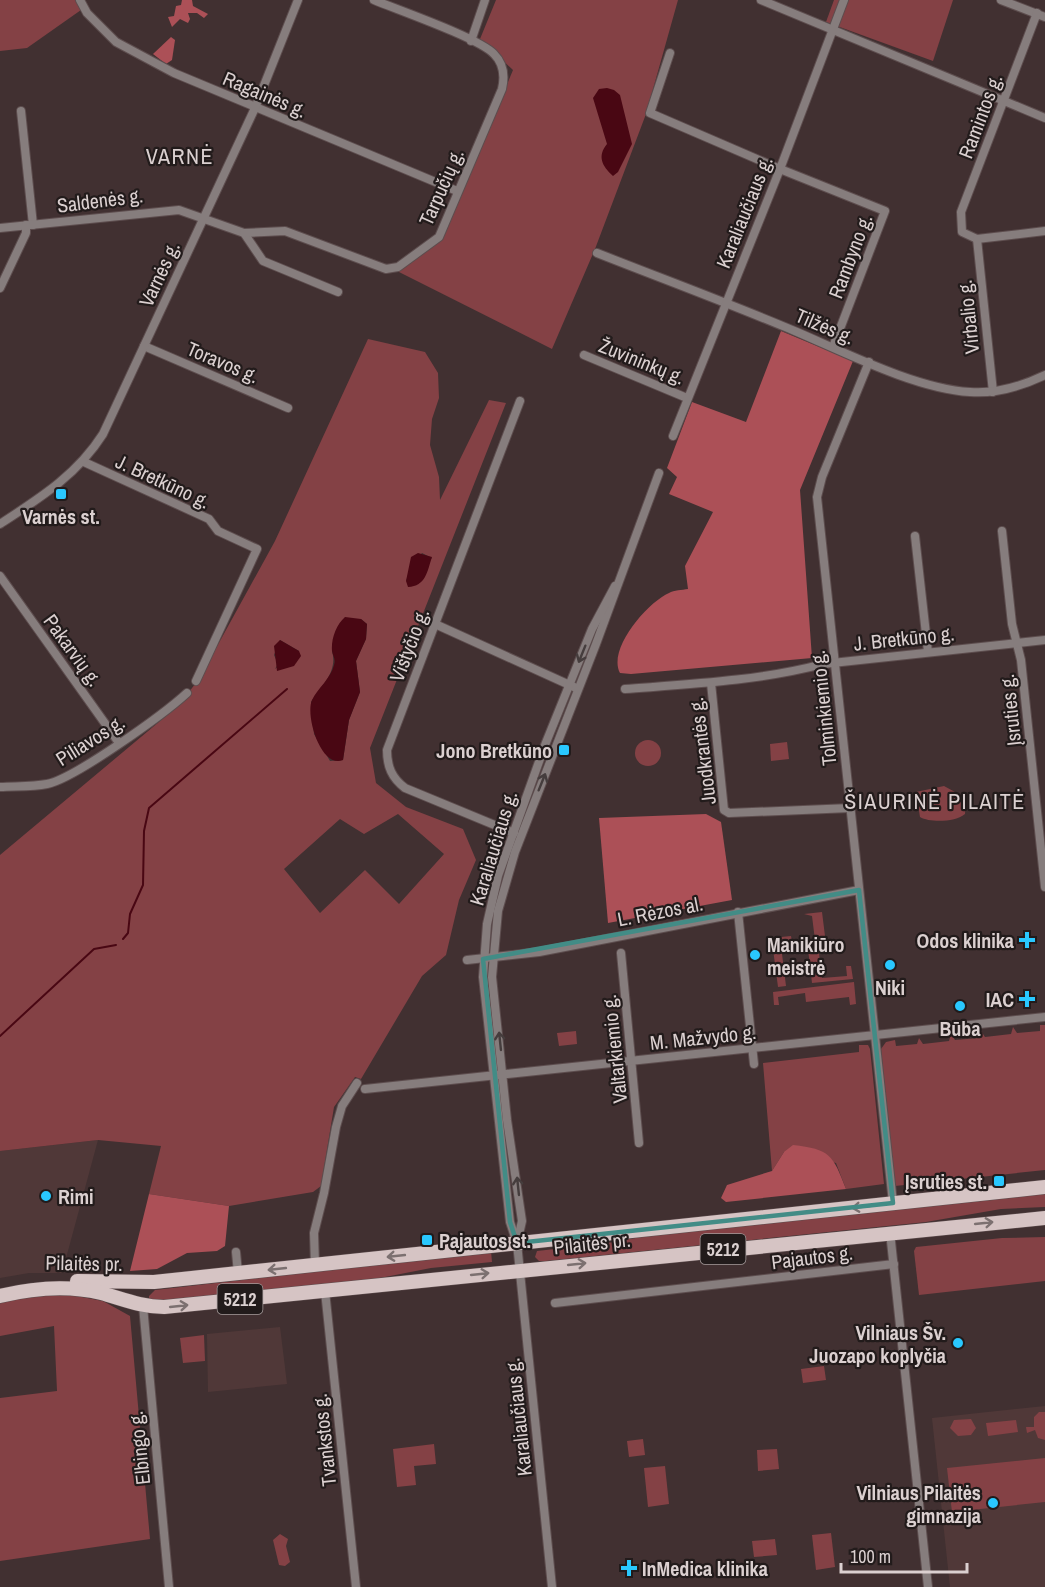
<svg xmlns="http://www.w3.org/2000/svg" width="1045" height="1587" viewBox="0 0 1045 1587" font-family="'Archivo Narrow',sans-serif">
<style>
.built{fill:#503838}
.green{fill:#844145;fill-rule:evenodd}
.forest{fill:#ac5057}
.water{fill:#490713}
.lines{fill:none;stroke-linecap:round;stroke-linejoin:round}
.stream{stroke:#490713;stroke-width:2}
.street-casing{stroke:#5d4d4e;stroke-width:10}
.primary-casing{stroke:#5d4d4e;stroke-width:15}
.street{stroke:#867d7d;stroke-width:8}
.primary{stroke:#d6c4c4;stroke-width:14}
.oneway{stroke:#453d3d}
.oneway2{stroke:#7c7070}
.marked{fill:none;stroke:#428c86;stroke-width:4.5;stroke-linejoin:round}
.poi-dot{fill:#29c8ff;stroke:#221b1b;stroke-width:2}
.labels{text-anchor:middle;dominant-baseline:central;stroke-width:4.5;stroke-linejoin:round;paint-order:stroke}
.shield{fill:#221b1b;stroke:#a49a9a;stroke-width:1.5}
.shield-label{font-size:18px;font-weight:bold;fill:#dbd0d0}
.street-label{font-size:20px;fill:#dbd0d0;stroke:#221b1b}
.poi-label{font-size:20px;font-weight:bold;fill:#dbd0d0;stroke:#221b1b;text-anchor:end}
.quarter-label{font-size:22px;letter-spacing:1.5px;fill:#dbd0d0;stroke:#221b1b}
</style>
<rect width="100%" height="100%" fill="#413031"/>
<g class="built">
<path d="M98,1140L62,1273H29L0,1278V1151Z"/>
<path d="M280,1327L287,1384L208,1392L207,1334Z"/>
<path d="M1045,1406V1587H950L932,1418Z"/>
</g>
<g class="green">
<path d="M0,0H77L81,10L27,48L0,51Z"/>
<path d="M496,0H678L646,114L595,249L552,349L397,271L443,237L513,70L480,39Z"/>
<path d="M834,0H953L933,61L826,22Z"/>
<path d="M368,339L425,352L438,373L439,398L432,419L430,445L439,477L440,500L489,400L506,403L370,748L376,783L406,807L463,829L476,860L459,900L446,955L422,976L361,1079L355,1077L334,1107L321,1186L313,1192L229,1206L149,1194L161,1146L98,1140L0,1151V855L178,706L199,679L275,541ZM422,553L432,558L406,581L412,564ZM361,619L367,624L366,639L356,661L360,692L349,720L343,760L330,761L314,734L311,702C322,686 338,671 332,651ZM280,640L299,651L275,669L278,664L274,655ZM398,814L444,854L399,904L365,870L320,913L284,869L340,819L364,834Z"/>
<circle cx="648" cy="753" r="13"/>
<path d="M787,742L789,759L771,761L770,744Z"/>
<path d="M944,786L966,798L965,814C956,822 930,823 920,817L916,792Z"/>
<path d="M822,912L827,952L819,953L822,978L847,976L846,966H851L853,979L812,983L808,949L816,948L812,916L804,914Z"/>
<path d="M791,936L794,952L782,954L786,986L778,987L773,949L782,947L781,937Z"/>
<path d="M854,982L856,1004L850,1005L849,997L806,1002L805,993L778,997L779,1005H774L773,992Z"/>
<path d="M1040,1025H1045V1170L895,1186L881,1049L886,1042L895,1040L896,1046L917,1044L919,1038L923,1044L949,1041L951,1034L955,1040L979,1038L981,1031L985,1037L1011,1034L1013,1027L1017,1033L1040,1031Z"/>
<path d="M576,1031L577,1044L559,1046L557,1033Z"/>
<path d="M859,1045H868L870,1049L884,1184L846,1189L836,1163L784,1152L772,1171L763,1063L859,1052Z"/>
<path d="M1045,1193V1207L1001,1209L926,1222L546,1261H539L535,1257L537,1251L608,1243L652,1235Z"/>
<path d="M1045,1237V1281L919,1295L914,1251L916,1247L1002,1238Z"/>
<path d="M491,1251L492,1262L431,1268L380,1278L165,1303L149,1299V1296L155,1290Z"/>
<path d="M66,1294L103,1301L130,1316L150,1539L0,1561V1398L57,1391L54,1326L0,1336V1297Z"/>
<path d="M204,1335L205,1361L183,1363L180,1338Z"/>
<path d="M824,1366L826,1380L803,1383L801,1369Z"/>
<path d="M1039,1412H1045V1440L1038,1438L1035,1430L1027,1433L1026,1427H1034V1417Z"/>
<path d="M971,1419L976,1428L971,1435L958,1436L950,1428L954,1420Z"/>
<path d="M1016,1420L1018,1432L988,1436L986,1423Z"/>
<path d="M643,1439L645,1455L629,1457L627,1441Z"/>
<path d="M434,1444L436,1464L414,1466L416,1485L397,1487L393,1449Z"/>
<path d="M777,1449L779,1469L758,1471L757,1450Z"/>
<path d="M1045,1458V1502L952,1512L947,1468Z"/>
<path d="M665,1466L669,1504L648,1507L644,1468Z"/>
<path d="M831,1533L835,1567L816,1570L812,1535Z"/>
<path d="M280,1534L288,1539L286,1546L290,1562L285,1566L279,1565L273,1540Z"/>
<path d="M775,1539L777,1555L754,1557L752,1541Z"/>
</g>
<g class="forest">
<path d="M182,0H192L193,6L208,14L204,18L197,13H188L190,19L188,23L180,19L172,27L168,17L174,16L176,6L181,5Z"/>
<path d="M171,37L175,40L172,60L166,64L153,54Z"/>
<path d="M781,331L853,361L800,490L812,658L631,674L620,673C607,649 648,602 669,593C674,590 682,590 688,589L685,566L713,512L669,494L677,477L667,468L692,402L746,422Z"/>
<path d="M706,814L721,822L732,900L608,923L599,818Z"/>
<path d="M793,1145C830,1149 833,1155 846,1189L726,1202L721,1198L727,1185L772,1171L784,1152Z"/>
<path d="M149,1194L229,1206L225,1246L217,1251L187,1253L157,1269L130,1271Z"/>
</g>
<g class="water">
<path d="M607,88L614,90L620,95L632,144L618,172L613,176C602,166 597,156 607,144L593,98L599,89Z"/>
<path d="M418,553L432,557C427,572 426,586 408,587L406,581L411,557Z"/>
<path d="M345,617L361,619L367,624L366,639L356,661L360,692L349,720L343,760C321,769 305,716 312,700C318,688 331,678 334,665C336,659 333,657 332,651C331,639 336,625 345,617Z"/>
<path d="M280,640L299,651L301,656L294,666L277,671L274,646Z"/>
</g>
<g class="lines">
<g class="stream">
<path d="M123,939L128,933L130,914L143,885L144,831L149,808L287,689"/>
<path d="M0,1036L94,949L116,945"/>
</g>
<defs>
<g id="street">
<path d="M80,0L87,13L116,42L174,73L457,191"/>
<path d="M761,0L1045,118"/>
<path d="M1001,0L1045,17"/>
<path d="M1037,13L961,212L962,232L977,239L1045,231"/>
<path d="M471,41L485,0"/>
<path d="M670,53L650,113L780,169L885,211L833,347"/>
<path d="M21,111L33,225"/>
<path d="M0,228L179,210L244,233L263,261L338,292"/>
<path d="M244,233L285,231L386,269L398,267L439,237L502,89C505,76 503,63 494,54C479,38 398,10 374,0"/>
<path d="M977,239L993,392"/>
<path d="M597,253C663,279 731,304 797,332C846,353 917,389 970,392C996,394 1022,386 1045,375"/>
<path d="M0,288L26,233V225"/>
<path d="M144,346L288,408"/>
<path d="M584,355L687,398"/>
<path d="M869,362L822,477L817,497L893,1203"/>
<path d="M673,436L780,169L844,0"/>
<path d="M84,462L209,519L218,531L257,549L196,681"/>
<path d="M0,524C40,498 77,475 103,434L255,108L298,0"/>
<path d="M1002,531L1012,624L1021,660L1045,887"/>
<path d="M915,536L928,652"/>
<path d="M0,576L119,743"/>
<path d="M435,624L574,687"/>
<path d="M711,683L724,810L729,813L850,808"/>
<path d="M625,689C691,684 758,681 823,664L1045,640"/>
<path d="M0,787C15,786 32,787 47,784C74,779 164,714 187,693"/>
<path d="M514,833L405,788C392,778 387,767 387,750L520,401"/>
<path d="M738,912L754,1064"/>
<path d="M621,953L639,1143"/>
<path d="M467,960L539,952L859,890"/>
<path d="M365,1089L1045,1017"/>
<path d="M890,1232L928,1587"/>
<path d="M517,1243L522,1221L507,1120L492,977L498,911L515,852L596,644L659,473"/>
<path d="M236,1252L238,1273"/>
<path d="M315,1265L314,1233L324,1193L336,1127L342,1106L357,1083"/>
<path d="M325,1291L356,1587"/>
<path d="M555,1303L894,1264"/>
<path d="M143,1306L169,1587"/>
<path d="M552,1587L517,1243L510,1222L483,977L487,924L498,876L545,745L592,629L615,586"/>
</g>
<g id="primary">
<path d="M77,1281L154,1282L1045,1187"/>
<path d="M0,1296C33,1288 68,1285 101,1293C123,1299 141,1307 164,1307L1045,1218"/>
</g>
</defs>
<use href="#street" class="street-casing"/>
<use href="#primary" class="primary-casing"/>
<use href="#street" class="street"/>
<use href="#primary" class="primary"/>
</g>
<defs><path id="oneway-shaft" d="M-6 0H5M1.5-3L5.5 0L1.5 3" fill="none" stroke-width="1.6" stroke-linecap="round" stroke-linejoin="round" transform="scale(1.5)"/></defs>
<g class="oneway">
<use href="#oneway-shaft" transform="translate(582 654) rotate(112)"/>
<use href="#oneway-shaft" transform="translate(542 782) rotate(-68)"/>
<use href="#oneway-shaft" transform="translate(500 1041) rotate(-96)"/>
<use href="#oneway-shaft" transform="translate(518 1186) rotate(-96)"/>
</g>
<g class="oneway2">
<use href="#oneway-shaft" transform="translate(861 1207) rotate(174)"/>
<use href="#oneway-shaft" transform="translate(984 1223) rotate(-6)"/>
<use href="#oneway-shaft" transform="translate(396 1256) rotate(174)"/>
<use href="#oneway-shaft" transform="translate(577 1264) rotate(-6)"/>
<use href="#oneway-shaft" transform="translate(277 1269) rotate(174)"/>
<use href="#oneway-shaft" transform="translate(480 1274) rotate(-6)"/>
<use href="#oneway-shaft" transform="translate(179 1306) rotate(-6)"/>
</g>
<path class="marked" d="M859,890L893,1203L517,1243L510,1222L483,959Z"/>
<g class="poi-dot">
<rect x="55" y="488" width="12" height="12" rx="3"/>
<rect x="558" y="744" width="12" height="12" rx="3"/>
<path d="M1024 931h6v6h6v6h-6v6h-6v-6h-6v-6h6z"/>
<circle cx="755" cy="955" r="6"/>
<circle cx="890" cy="965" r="6"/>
<path d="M1024 990h6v6h6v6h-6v6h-6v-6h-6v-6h6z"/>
<circle cx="960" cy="1006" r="6"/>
<rect x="993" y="1175" width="12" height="12" rx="3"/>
<circle cx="46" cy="1196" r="6"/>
<rect x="421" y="1234" width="12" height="12" rx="3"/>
<circle cx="958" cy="1343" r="6"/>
<circle cx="993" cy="1503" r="6"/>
<path d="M626 1559h6v6h6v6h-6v6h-6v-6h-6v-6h6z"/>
</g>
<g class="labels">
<g class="shield">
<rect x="700.5" y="1234" width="45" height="30" rx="4.5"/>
<rect x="217.5" y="1284" width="45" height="30" rx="4.5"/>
</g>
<g class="shield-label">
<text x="723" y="1249">5212</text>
<text x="240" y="1299">5212</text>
</g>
<g class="street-label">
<text transform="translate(265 94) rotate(23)">Ragainės g.</text>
<text transform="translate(980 116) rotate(-69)">Ramintos g.</text>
<text transform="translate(441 187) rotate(-66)">Tarpučių g.</text>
<text transform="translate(100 200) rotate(-7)">Saldenės g.</text>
<text transform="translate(744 212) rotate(-68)">Karaliaučiaus g.</text>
<text transform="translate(850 256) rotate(-69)">Rambyno g.</text>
<text transform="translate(159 274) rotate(-65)">Varnės g.</text>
<text transform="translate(968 317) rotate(-96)">Virbalio g.</text>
<text transform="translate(825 326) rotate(23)">Tilžės g.</text>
<text transform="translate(642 361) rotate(22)">Žuvininkų g.</text>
<text transform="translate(223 362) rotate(23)">Toravos g.</text>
<text transform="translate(163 481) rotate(25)">J. Bretkūno g.</text>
<text transform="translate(904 638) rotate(-6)">J. Bretkūno g.</text>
<text transform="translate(409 645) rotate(-69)">Vištyčio g.</text>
<text transform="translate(73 650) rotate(54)">Pakarvių g.</text>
<text transform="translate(823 708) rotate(-96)">Tolminkiemio g.</text>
<text transform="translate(1010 710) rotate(-96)">Įsruties g.</text>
<text transform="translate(90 740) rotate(-32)">Piliavos g.</text>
<text transform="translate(702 751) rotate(-97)">Juodkrantės g.</text>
<text transform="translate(493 848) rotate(-73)">Karaliaučiaus g.</text>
<text transform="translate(660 911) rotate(-11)">L. Rėzos al.</text>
<text transform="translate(703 1037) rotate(-6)">M. Mažvydo g.</text>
<text transform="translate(614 1049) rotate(-96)">Valtarkiemio g.</text>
<text transform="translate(592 1243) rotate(-6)">Pilaitės pr.</text>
<text transform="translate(812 1257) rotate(-7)">Pajautos g.</text>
<text transform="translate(84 1263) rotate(1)">Pilaitės pr.</text>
<text transform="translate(518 1417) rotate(-96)">Karaliaučiaus g.</text>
<text transform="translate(324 1440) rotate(-96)">Tvankstos g.</text>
<text transform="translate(139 1448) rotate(-96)">Elbingo g.</text>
</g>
<g class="poi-label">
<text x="61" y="516" text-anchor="middle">Varnės st.</text>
<text x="552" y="750">Jono Bretkūno</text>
<text x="1014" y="940">Odos klinika</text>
<text x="767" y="944" text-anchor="start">Manikiūro<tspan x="767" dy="23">meistrė</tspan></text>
<text x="890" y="987" text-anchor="middle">Niki</text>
<text x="1014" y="999">IAC</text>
<text x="960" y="1028" text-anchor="middle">Būba</text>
<text x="987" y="1181">Įsruties st.</text>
<text x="58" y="1196" text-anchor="start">Rimi</text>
<text x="439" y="1240" text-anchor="start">Pajautos st.</text>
<text x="946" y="1332">Vilniaus Šv.<tspan x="946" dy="23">Juozapo koplyčia</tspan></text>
<text x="981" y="1492">Vilniaus Pilaitės<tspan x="981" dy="23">gimnazija</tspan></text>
<text x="642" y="1568" text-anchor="start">InMedica klinika</text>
</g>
<g class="quarter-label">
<text x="180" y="156">VARNĖ</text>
<text x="935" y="801">ŠIAURINĖ PILAITĖ</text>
</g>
</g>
<path d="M841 1563v9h126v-9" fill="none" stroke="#dbd0d0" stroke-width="3"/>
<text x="850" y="1563" font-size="18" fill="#dbd0d0" stroke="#221b1b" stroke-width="4.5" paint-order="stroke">100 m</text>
</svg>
